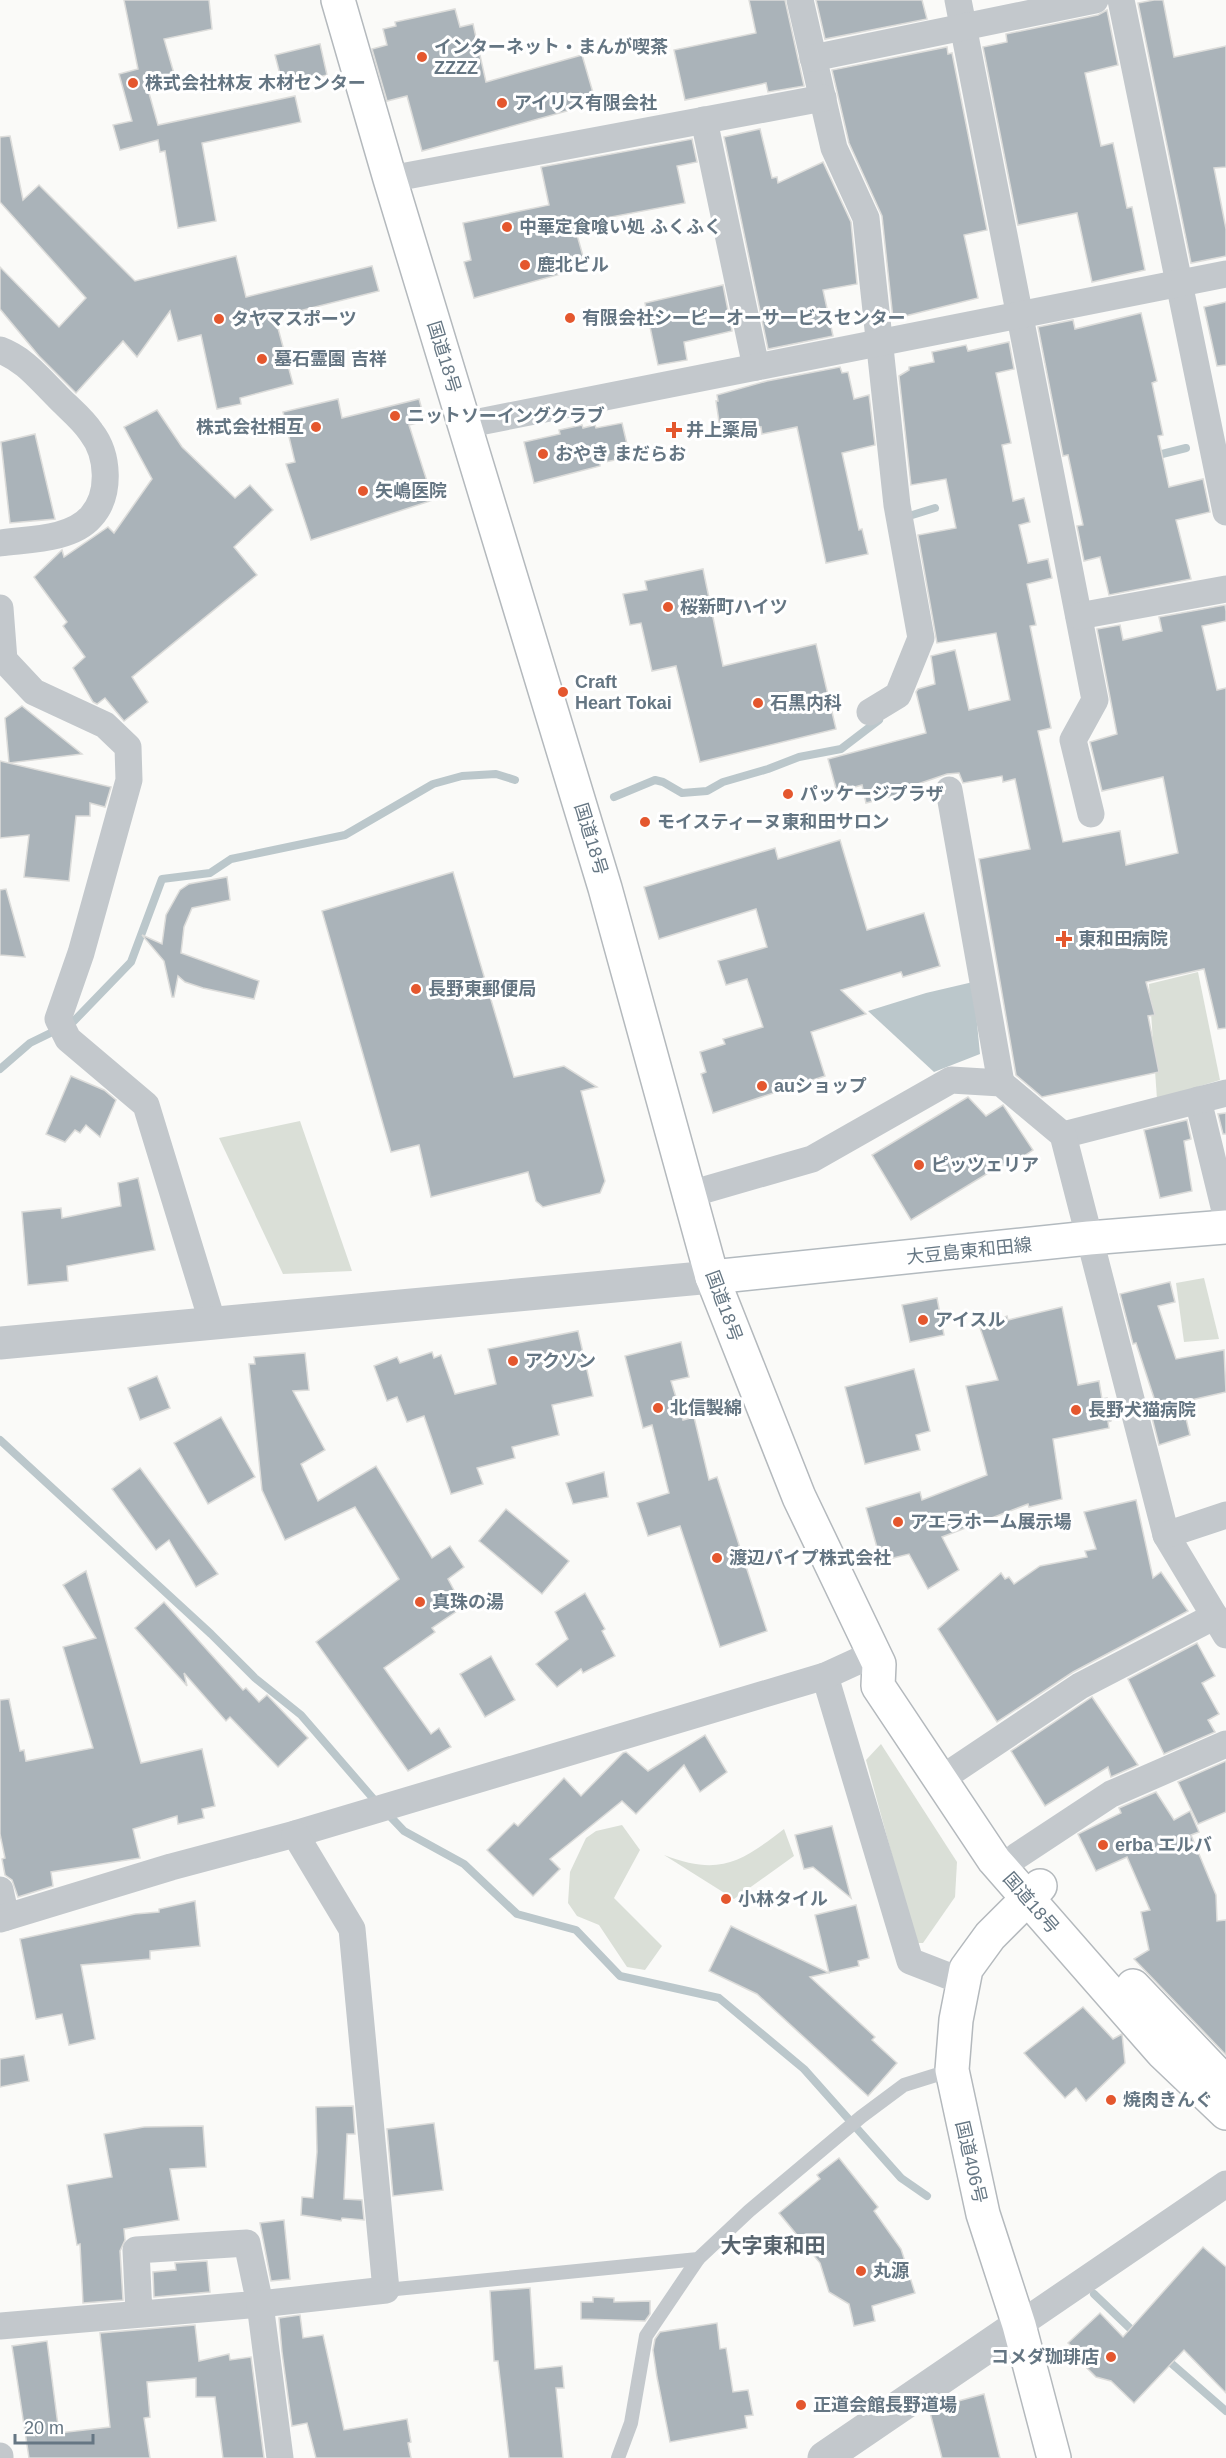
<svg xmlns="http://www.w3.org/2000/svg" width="1226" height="2458" viewBox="0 0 1226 2458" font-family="Helvetica,'Noto Sans JP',sans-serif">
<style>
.green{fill:#dadfd7}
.water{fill:#bbc7cb}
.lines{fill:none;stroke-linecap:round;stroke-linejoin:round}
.stream{stroke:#bbc7cb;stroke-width:8}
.building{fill:#aab3b9;stroke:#dcdcda;stroke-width:1.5}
.secondary-casing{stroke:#b3babf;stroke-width:36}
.trunk-casing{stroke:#b4b9bd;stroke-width:36}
.service{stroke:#c3c8cc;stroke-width:14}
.minor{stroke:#c3c8cc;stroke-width:27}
.tertiary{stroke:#c3c8cc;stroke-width:33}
.secondary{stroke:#fff;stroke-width:33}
.trunk{stroke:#fff;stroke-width:33}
.poi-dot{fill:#e4572e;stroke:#fff;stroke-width:2}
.labels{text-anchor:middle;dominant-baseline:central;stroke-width:6;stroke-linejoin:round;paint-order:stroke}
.poi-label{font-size:18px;font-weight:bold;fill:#657683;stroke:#fff;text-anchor:start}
.street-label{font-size:18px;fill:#657683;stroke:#fff}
.quarter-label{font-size:21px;font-weight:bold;fill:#57646e;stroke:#fff}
</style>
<rect width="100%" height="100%" fill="#fafaf8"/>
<g class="green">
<path d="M1198,972L1220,1080L1157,1099L1149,984Z"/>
<path d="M300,1121L352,1271L283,1274L219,1138Z"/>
<path d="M1204,1278L1219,1339L1184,1342L1176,1283Z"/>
<path d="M881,1744L957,1862L955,1897L923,1943H916L866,1760Z"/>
<path d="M622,1825L640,1850L614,1898L662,1946L645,1970L627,1967L599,1925L577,1916L568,1903L570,1872L586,1838L596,1831Z"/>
<path d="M784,1829L794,1856L734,1899L664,1855C719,1876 740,1863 784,1829Z"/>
</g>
<path class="water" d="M973,982L980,1054L934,1072L868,1011L926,993Z"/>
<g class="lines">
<g class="stream">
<path d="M1154,456L1186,448"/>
<path d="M909,516L935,508"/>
<path d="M614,797L655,780L663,782L682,793L707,791L723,782L768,769L799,757L841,749L879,720"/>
<path d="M0,1069L30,1043L73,1022L131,962L162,879L210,873L231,859L345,835L433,784L462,776L496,774L515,780"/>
<path d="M0,1440L211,1634L255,1678L301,1715L377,1803"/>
<path d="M385,1811L404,1831L464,1864L517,1914L576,1930L620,1976L719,1998L804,2069L901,2178L927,2196"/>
<path d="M1094,2294L1136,2334"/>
<path d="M1164,2357L1226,2411"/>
</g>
</g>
<g class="building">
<path d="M124,0H209L212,29L164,39L175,77L147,86L158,125L295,96L301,122L202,143L216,221L178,228L165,151L160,152L158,140L120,150L113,125L132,121L119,74L138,69Z"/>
<path d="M749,0H785L804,86L768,92L766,83L685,100L674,50L756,33Z"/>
<path d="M816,0H922L927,19L825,39Z"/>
<path d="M1154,0H1163L1174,57L1226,46V167L1214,168L1226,229V256L1191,263L1138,3Z"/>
<path d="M455,9L460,27L473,24L486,82L582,55L596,103L422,151L407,96L387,101L372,49L387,45L383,29L396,26L395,22Z"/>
<path d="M1107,10L1118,65L1085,73L1101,146L1113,143L1127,208L1132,207L1145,270L1092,282L1077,213L1018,225L983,47L1007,42L1006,34L1098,15Z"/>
<path d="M320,44L327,75L283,86L275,55Z"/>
<path d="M947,47L948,54L952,53L987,230L964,235L978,298L893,319L882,216L849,143L832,70Z"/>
<path d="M760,129L772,178L777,177L778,183L823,162L851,222L857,284L823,290L833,336L768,349L724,137Z"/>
<path d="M10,136L23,200L39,185L135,281L236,256L246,297L372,266L379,291L275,317L293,384L240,398L241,404L217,409L201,335L178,341L170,311L137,357L123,341L76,393L39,356L0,309V267L59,327L86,298L0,202V137Z"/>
<path d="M692,139L697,162L677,166L685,203L574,224L586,267L474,298L464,262L471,260L463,223L549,205L541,167Z"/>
<path d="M723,285L732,331L684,342L687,360L658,365L645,303Z"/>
<path d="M1226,302V365L1217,366L1204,307Z"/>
<path d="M1141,313L1157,381L1152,383L1163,435L1158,436L1169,487L1203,479L1210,512L1176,520L1191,579L1109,595L1100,557L1084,561L1077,526L1083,525L1068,455L1063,456L1038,327L1073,320L1075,329Z"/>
<path d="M1009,342L1014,369L996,373L1011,443L1002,445L1013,501L1024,498L1030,522L1019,525L1028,563L1048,559L1052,578L1027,584L1036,625L1030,626L1051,728L1038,731L1063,842L1120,831L1126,865L1178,853L1163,777L1102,791L1090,742L1117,734L1097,629L1120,625L1123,640L1162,631L1159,617L1225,605L1226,611V621L1202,626L1217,690L1226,688V1028L1218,1029L1204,969L1146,982L1155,1015L1148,1016L1159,1072L1042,1097L1016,1075L979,859L1030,849L1015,779L1003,782L1002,776L963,783L959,773L947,774L906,788L908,792L866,803L862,785L837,792L828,759L926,733L916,692L918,689L935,684L931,656L955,650L969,710L1010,700L996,633L937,643L918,535L956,528L946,479L911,485L899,376L909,370V367L934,362L932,352L966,345L968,351Z"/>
<path d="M840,367L842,373L848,372L854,399L869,395L875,445L842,453L859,530L862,529L868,554L826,563L797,427L762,434L761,427L721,435L716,401H718L717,395L767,381Z"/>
<path d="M338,399L342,418L419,399L425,421L409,425L433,500L311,540L286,464L295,462L283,412Z"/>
<path d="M157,410L182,447L235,498L250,485L273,510L234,547L257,575L132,677L148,702L124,721L105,698L97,704L93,702L73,668L85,657L63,626L67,622L34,577L62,550L64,557L108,527L114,533L152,479L124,427Z"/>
<path d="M622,423L630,457L600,463V466L534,483L524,442L560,434L559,430L582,425L583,428L595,425L596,428Z"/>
<path d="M35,434L55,519L10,523L1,442Z"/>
<path d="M703,569L723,666L816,644L836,729L700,762L676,666L652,671L641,623L630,625L623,594L647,590L645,581Z"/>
<path d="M22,706L82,754L9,763L5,718Z"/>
<path d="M0,761L111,787L105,807L90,803V816H76L69,881L24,877L29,835L0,838Z"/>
<path d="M840,840L867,930L924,913L940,966L903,977L901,972L841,990L866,1014L811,1032L825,1076L713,1113L701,1074L706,1072L700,1052L725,1044L723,1039L763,1027L747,979L726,985L718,961L767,947L756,909L659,939L644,887L775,848L778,859Z"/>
<path d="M453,872L514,1077L564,1066L597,1087L581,1091L605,1181L600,1193L543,1207L536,1201L528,1172L431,1197L419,1145L391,1152L322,911Z"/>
<path d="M227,877L230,900L192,908L184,927L181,953L259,981L254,999L203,988L185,982L178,976L174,997H172L164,961L142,935L162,944L166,915L180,890L189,884Z"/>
<path d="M6,889L25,957L0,955V890Z"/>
<path d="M71,1076L104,1090L116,1100L100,1137L86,1125L80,1133L75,1130L65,1142L46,1134Z"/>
<path d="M968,1097L986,1116L1003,1105L1033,1150L1006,1168L1003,1164L911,1220L872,1155Z"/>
<path d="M1226,1113V1134H1223L1218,1114Z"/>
<path d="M1187,1120L1191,1139L1184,1141L1192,1191L1160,1198L1144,1130Z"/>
<path d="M138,1178L155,1250L67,1266L68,1281L28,1285L22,1212L61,1208L62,1218L121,1206L118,1183Z"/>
<path d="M1170,1282L1175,1302L1158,1306L1176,1359L1224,1350L1226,1392L1182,1402L1190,1435L1159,1445L1148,1402L1155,1401L1136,1343L1133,1344L1120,1294Z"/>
<path d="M937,1298L944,1335L910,1342L902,1305Z"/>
<path d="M1062,1307L1078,1385L1099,1381L1102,1399L1107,1398L1111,1421L1108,1422L1109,1428L1053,1439L1062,1499L1029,1507L1028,1504L942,1537L959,1570L928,1589L909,1554L889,1559L887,1549L878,1551L866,1508L920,1492L922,1500L987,1475L966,1386L998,1380L980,1328L1007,1316L1008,1320Z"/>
<path d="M578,1331L593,1396L552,1405L559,1435L512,1447L515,1458L477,1468L483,1484L451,1494L424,1416L407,1422L397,1397L387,1401L374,1366L397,1357L400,1363L432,1352L434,1358L441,1355L455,1394L496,1384L488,1349Z"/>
<path d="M681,1342L689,1377L671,1381L683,1420L694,1417L709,1480L717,1477L767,1631L720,1647L680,1526L648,1536L637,1503L669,1493L652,1425L643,1428L625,1356Z"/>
<path d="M305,1353L309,1390L293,1391L325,1450L301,1464L318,1501L376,1466L432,1558L450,1546L464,1567L448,1579L463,1607L432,1628L435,1632L384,1668L431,1734L439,1728L451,1747L408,1771L316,1642L399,1579L355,1507L285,1540L262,1490L249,1364H255L254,1357Z"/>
<path d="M914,1369L930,1431L916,1435L920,1450L865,1464L845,1387Z"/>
<path d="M157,1376L170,1408L140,1420L128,1388Z"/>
<path d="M221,1417L255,1477L208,1504L174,1443Z"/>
<path d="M140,1468L185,1529L218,1574L196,1587L169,1540L156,1550L112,1489Z"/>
<path d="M604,1472L608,1497L573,1504L566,1483Z"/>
<path d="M1136,1500L1153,1578L1161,1572L1188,1611L1073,1672L997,1722L938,1629L1001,1573L1005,1579L1009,1577L1014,1584L1040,1566L1087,1557L1085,1551L1096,1549L1084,1512Z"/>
<path d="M506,1509L569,1561L542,1594L479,1541Z"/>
<path d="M86,1571L141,1763L202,1749L215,1806L202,1809L204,1818L178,1824L177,1816L133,1829L140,1858L51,1872L53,1886L18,1897L12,1880L5,1875L2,1859L5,1858L0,1834V1700L9,1699L20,1751L24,1750L26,1761L93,1748L63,1647L96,1638L63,1585Z"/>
<path d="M585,1593L605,1629L602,1631L615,1656L583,1673L581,1669L557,1687L536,1664L568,1639L555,1612Z"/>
<path d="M164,1602L243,1690L246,1688L259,1702L267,1695L308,1738L278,1767L230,1717L226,1721L184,1673L187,1686L135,1628Z"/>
<path d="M1197,1643L1215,1676L1202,1683L1219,1714L1208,1720L1215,1732L1164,1754L1128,1679Z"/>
<path d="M491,1656L515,1700L485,1717L460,1674Z"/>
<path d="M1092,1697L1138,1765L1111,1777L1108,1767L1045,1806L1011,1751Z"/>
<path d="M705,1735L727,1772L700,1792L684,1765L636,1814L622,1801L550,1859L560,1869L533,1896L487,1850L514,1823L518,1826L564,1778L581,1796L623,1753L626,1752L648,1771Z"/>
<path d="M1226,1761V1812L1198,1824L1178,1782Z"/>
<path d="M1156,1792L1174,1820L1190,1811L1199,1832L1191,1835L1216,1895L1217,1921L1226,1920V2055L1134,1959L1149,1950L1141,1912L1150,1910L1127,1857L1096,1871L1078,1834L1121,1813L1119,1808Z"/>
<path d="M832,1826L851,1898L813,1867L804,1869L795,1835Z"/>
<path d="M195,1901L200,1946L150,1951V1959L81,1965L95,2039L69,2045L62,2014L36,2019L20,1939L135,1914L159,1912V1909Z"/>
<path d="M856,1905L869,1958L858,1961L859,1966L810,1977L875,2037L872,2040L897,2063L868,2096L757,1994L709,1971L731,1926L829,1973L815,1915Z"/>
<path d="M1083,2007L1113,2039L1122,2034L1125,2063L1086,2101L1076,2088L1065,2098L1024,2053Z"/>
<path d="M24,2055L29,2081L0,2087V2059Z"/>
<path d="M353,2106L355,2134H347L344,2199L362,2200L364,2220L342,2218L341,2221L301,2215L302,2197L313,2198L317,2152L316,2107Z"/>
<path d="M434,2123L443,2190L393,2196L387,2129Z"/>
<path d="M203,2126L206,2167L170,2169L179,2220L124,2229L125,2240L120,2251L123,2300L83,2303L80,2244L77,2245L67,2185L112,2177L104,2134L144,2127Z"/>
<path d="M839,2158L878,2207L874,2211L901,2249L915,2293L872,2306L875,2321L854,2326L849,2304L829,2292L820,2263L779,2213L820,2179L817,2175Z"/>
<path d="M284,2220L290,2279L271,2281L260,2223Z"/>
<path d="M1203,2247L1226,2267V2393L1184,2350L1134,2403L1111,2381L1096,2377L1080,2361L1078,2352L1068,2343L1100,2313L1123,2337Z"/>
<path d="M207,2261L210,2292L154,2297L153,2272L176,2270L175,2263Z"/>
<path d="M530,2288L535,2369L562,2366L564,2388H556L563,2458H509L498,2361H494L490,2291Z"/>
<path d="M593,2297L614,2298V2302L650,2301V2314L645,2321L581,2319V2302H593Z"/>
<path d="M300,2315L303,2338L323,2335L344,2430L407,2419L411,2442L408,2443L411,2458H316L307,2423L292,2426L282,2352L279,2318Z"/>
<path d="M717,2323L720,2349L726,2348L733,2392L748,2390L753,2415L745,2416L747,2428L670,2442L657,2377L653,2350L655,2339L660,2332Z"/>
<path d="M195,2325L199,2361L229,2354L230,2360L251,2357L264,2458H223L215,2397H196V2378L147,2382L150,2417L144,2418L150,2458H29L12,2346L47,2341L59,2433L110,2427L100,2333Z"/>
<path d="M984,2394L1000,2458H942L929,2409Z"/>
</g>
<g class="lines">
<defs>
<path id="secondary" d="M712,1277L1089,1238L1226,1227"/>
<g id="trunk">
<path d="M338,0L390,179L605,888L712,1277L799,1497L879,1664L878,1686L994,1860L1162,2052L1226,2113"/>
<path d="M1040,1886L990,1936L966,1969L956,2020L952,2070L983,2214L1019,2325L1054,2458"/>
<path d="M1133,1986L1220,2077"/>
</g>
</defs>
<use href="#secondary" class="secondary-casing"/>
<use href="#trunk" class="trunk-casing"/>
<g class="service">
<path d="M386,2290L698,2259L749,2211L861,2117L904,2085L952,2070"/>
<path d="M618,2458L631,2423L646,2336L698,2259"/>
</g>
<g class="minor">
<path d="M800,0L834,148L866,218L897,505L921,638L898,695L870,712"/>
<path d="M958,0L1095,700L1073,740L1091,814"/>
<path d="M1121,0L1226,512"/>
<path d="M813,58L1095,0"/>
<path d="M704,120L756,367"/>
<path d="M390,179L823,98"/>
<path d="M0,350C24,359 38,377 56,395C67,407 82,418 91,432C109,455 111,495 91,517C71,540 28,539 0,543"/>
<path d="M464,425L1226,274"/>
<path d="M0,608L4,660L34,692L105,725L128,747L129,780L81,953L58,1019L68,1039L146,1105L213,1324"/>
<path d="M1079,616L1226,589"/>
<path d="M949,790L1001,1083"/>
<path d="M1198,1100L1226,1215"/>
<path d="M1063,1135L1226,1093"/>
<path d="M687,1195L812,1159L951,1080L1001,1083L1063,1135L1166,1535L1226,1635"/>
<path d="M1166,1535L1226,1515"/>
<path d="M825,1676L910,1961L964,1982"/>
<path d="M956,1769L1080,1686L1215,1616"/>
<path d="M1017,1856L1111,1794L1226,1744"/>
<path d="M0,1890L6,1917"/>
<path d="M0,1919L171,1867L295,1834L825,1676L873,1654"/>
<path d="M1019,2325L1226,2184"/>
<path d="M0,2326L260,2304L247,2243L136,2250L139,2314"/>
<path d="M0,2456V2458"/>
<path d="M280,2458L260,2304L386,2290L352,1929L295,1834"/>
</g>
<g class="tertiary">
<path d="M0,1343L712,1277"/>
<path d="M824,2458L1019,2325"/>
</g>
<use href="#secondary" class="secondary"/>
<use href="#trunk" class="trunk"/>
</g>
<g class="poi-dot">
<circle cx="422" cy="57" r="6"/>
<circle cx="133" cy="83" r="6"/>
<circle cx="502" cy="103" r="6"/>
<circle cx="507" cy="227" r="6"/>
<circle cx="525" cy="265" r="6"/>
<circle cx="570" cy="318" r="6"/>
<circle cx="219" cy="319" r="6"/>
<circle cx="262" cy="359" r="6"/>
<circle cx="395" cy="416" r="6"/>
<circle cx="316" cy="427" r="6"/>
<path d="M671 421h6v6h6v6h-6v6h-6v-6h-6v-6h6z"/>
<circle cx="543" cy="454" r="6"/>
<circle cx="363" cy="491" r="6"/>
<circle cx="668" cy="607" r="6"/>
<circle cx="563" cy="692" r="6"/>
<circle cx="758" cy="703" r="6"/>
<circle cx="788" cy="794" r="6"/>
<circle cx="645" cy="822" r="6"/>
<path d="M1061 930h6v6h6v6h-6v6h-6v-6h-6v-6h6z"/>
<circle cx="416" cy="989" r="6"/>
<circle cx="762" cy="1086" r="6"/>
<circle cx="919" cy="1165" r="6"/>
<circle cx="923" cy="1320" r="6"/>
<circle cx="513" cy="1361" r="6"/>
<circle cx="658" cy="1408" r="6"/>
<circle cx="1076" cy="1410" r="6"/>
<circle cx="898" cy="1522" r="6"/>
<circle cx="717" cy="1558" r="6"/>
<circle cx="420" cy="1602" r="6"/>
<circle cx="1103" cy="1845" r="6"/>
<circle cx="726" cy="1899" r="6"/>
<circle cx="1111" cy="2100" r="6"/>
<circle cx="861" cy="2271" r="6"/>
<circle cx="1111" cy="2357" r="6"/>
<circle cx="801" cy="2405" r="6"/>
</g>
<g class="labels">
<g class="poi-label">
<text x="434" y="47">インターネット・まんが喫茶<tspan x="434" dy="21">ZZZZ</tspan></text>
<text x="145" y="83">株式会社林友 木材センター</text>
<text x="514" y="103">アイリス有限会社</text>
<text x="519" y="227">中華定食喰い処 ふくふく</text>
<text x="537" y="265">鹿北ビル</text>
<text x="582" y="318">有限会社シーピーオーサービスセンター</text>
<text x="231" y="319">タヤマスポーツ</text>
<text x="274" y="359">墓石霊園 吉祥</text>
<text x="407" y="416">ニットソーイングクラブ</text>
<text x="304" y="427" text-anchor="end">株式会社相互</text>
<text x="686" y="430">井上薬局</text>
<text x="555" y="454">おやき まだらお</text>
<text x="375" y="491">矢嶋医院</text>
<text x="680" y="607">桜新町ハイツ</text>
<text x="575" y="682">Craft<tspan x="575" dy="21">Heart Tokai</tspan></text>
<text x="770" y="703">石黒内科</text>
<text x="800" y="794">パッケージプラザ</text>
<text x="657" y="822">モイスティーヌ東和田サロン</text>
<text x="1078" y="939">東和田病院</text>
<text x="428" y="989">長野東郵便局</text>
<text x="774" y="1086">auショップ</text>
<text x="931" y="1165">ピッツェリア</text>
<text x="935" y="1320">アイスル</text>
<text x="525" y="1361">アクソン</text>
<text x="670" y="1408">北信製綿</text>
<text x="1088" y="1410">長野犬猫病院</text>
<text x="910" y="1522">アエラホーム展示場</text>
<text x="729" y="1558">渡辺パイプ株式会社</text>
<text x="432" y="1602">真珠の湯</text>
<text x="1115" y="1845">erba エルバ</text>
<text x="738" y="1899">小林タイル</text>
<text x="1123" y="2100">焼肉きんぐ</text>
<text x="873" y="2271">丸源</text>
<text x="1099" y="2357" text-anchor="end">コメダ珈琲店</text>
<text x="813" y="2405">正道会館長野道場</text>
</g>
<g class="street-label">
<text transform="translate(444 357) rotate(73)">国道18号</text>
<text transform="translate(591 839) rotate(73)">国道18号</text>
<text transform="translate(969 1251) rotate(-6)">大豆島東和田線</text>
<text transform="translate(724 1306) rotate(70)">国道18号</text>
<text transform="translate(1031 1903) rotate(49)">国道18号</text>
<text transform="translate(971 2162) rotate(77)">国道406号</text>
</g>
<g class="quarter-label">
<text x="773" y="2245">大字東和田</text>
</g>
</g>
<path d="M15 2434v9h78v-9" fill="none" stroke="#657683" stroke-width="3"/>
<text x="24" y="2434" font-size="18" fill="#657683" stroke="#ffffff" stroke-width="4.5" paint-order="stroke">20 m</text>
</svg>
